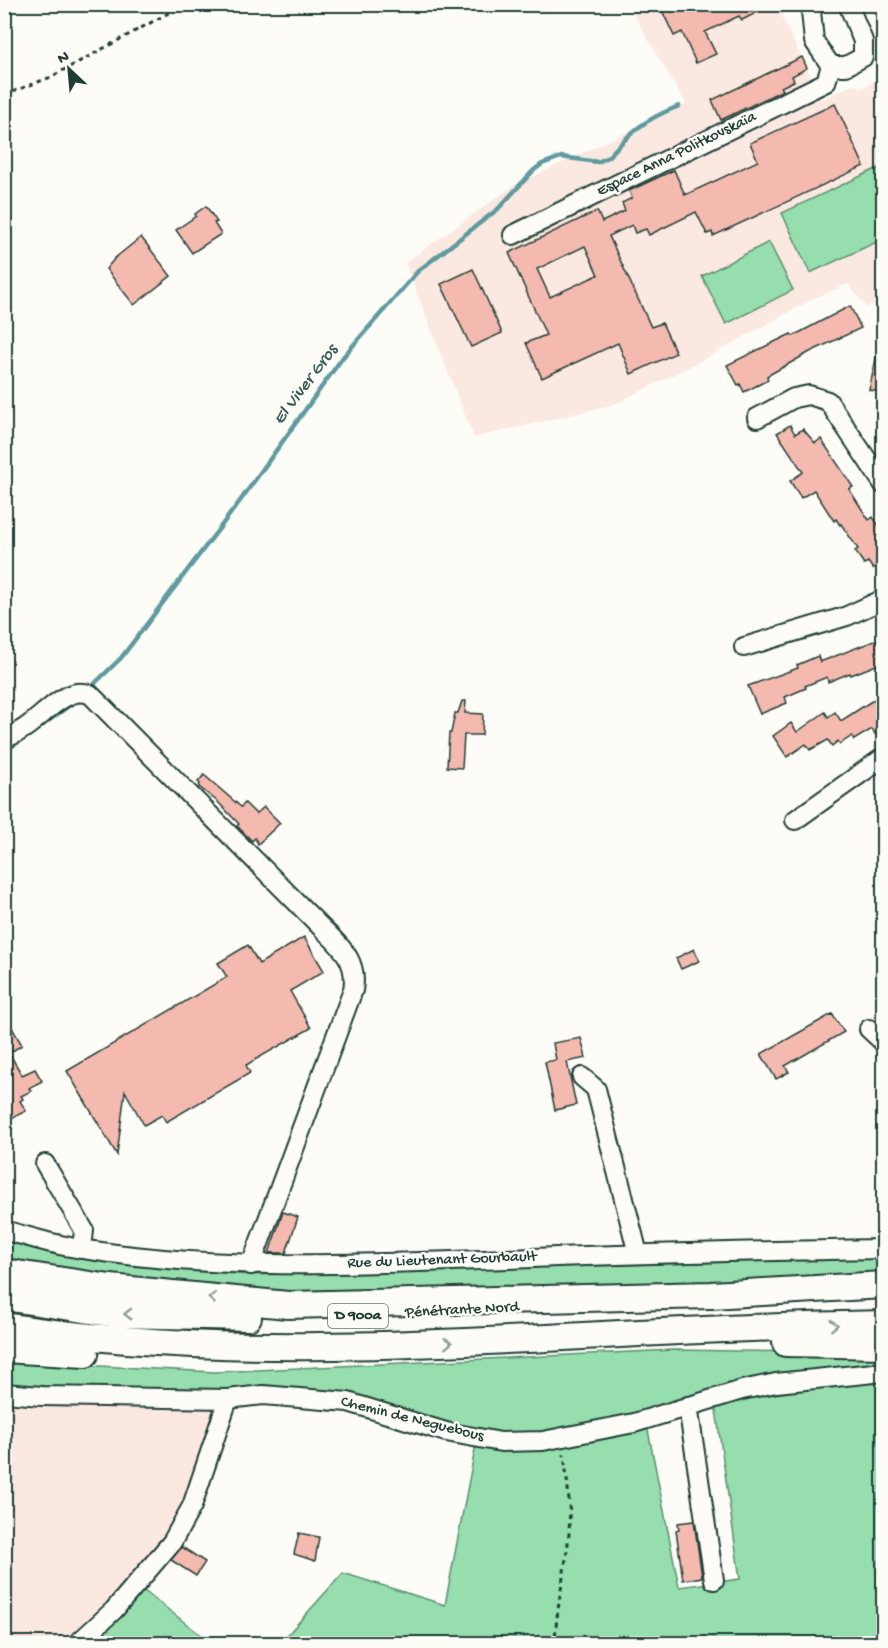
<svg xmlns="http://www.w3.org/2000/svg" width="888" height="1648" viewBox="0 0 888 1648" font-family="'Gochi Hand',sans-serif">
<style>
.built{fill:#fbe8e1}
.green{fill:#96dead;stroke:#5a8e70;stroke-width:1.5}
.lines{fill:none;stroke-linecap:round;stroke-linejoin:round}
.stream{stroke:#5e9a9e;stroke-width:4.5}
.building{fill:#f5baaf;stroke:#1f3d34;stroke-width:1.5;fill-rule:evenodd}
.minor-casing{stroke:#1f3d34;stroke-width:22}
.highway-casing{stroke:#1f3d34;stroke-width:30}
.path{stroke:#1f3d34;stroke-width:3;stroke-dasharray:4.5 4.5;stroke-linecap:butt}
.minor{stroke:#fdfcf7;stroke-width:18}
.highway{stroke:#fdfcf7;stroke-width:26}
.oneway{stroke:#8e9c96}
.labels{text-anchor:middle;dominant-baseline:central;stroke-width:5;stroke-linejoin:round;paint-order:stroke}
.shield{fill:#fdfcf7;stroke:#62766e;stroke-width:1.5}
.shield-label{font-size:15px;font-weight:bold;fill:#1f3d34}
.street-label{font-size:16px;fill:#1f3d34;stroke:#fdfcf7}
.water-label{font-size:18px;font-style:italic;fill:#345c57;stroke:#fdfcf7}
</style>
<rect width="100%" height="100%" fill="#fdfcf7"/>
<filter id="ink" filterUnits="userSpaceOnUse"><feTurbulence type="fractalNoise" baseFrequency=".0167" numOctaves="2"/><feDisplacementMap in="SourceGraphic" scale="12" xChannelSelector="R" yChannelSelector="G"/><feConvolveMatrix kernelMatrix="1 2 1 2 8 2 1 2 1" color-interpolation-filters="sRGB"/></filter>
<g filter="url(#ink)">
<g class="built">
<path d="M628,5H791L782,17L821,99L853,85L862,88L883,77V296L867,308L848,284L814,298L706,358L615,404L474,438L405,263L513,186L686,104Z"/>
<path d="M5,1403L214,1406L188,1499L150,1560L67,1643L5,1644Z"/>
</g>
<g class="green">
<path d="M878,168L883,179V239L810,273L782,213Z"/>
<path d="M769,242L793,290L726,324L702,276Z"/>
<path d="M4,1239L66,1255L134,1266L251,1275L883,1258L884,1273L711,1283L288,1293L112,1277L5,1260Z"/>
<path d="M673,1350L884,1353L883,1365L542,1435H502L228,1392L5,1386L4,1361L214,1372Z"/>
<path d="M883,1378V1643L276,1644L281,1642L343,1573L445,1605L476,1444L647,1425L679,1587L740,1579L715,1403Z"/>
<path d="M143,1590L211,1643L89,1644Z"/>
</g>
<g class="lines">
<g class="stream">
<path d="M88,690L121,658L240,501L343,357L418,271L498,209L533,171L542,164L561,157L598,162L608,157C632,131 645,119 679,106"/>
<path d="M48,721L73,703"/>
<path d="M4,752L24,738"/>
</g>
</g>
<g class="building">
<path d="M659,4H774L742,20L739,16L705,32L716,54L696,63L682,32L674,36Z"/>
<path d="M802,57L807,68L792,76L794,81L781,87L783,90L721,120L712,100Z"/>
<path d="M835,104L864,166L713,236L712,232L707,234L696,212L649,235L646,229L635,233L632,225L609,236L651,327L662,323L676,353L631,374L618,343L542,378L526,343L546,335L509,253L597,211L602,222L625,211L622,203L632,198L629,191L674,170L685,195L758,161L750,143ZM585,246L598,275L550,297L537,269Z"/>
<path d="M206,206L217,222L214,223L221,234L192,253L176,230L196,216L195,214Z"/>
<path d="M141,237L171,276L134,305L106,269L115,258Z"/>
<path d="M473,269L502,333L471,347L441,284Z"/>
<path d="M850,306L861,328L810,352L767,376L768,380L744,392L740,384L738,385L727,365L791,334L793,336Z"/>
<path d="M878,350L884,351V392L869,390Z"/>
<path d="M790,425L795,434L803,429L815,443L821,439L853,487L849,489L865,514L869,520L873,517L884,534V561L873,569L868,562L864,564L855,551L858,549L841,524L840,525L836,519L834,521L814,490L801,498L790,481L803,472L777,433Z"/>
<path d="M884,637V662L851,675L850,673L828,682L827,677L805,686L806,688L785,697L787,703L760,714L748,686L798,668L797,665L818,656L820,662Z"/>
<path d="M884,693V728L875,734L872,729L854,740L852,736L840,744L838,741L832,746L828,740L810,750L806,744L787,757L773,736L791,723L797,732L825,712L828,717L835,712L841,721Z"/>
<path d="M462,701H466L465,713L483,714L482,735H464L462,768L447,767L449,733H451L455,713H458Z"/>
<path d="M204,775L241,807L245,803L256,814L264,807L280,823L258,844L255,838L252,841L237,826L239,824L218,802L199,787L200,784L198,782Z"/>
<path d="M304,937L324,971L290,991L311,1028L246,1065L250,1073L166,1122L162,1115L144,1125L125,1091L117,1155L67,1071L227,977L218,963L248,945L259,964Z"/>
<path d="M694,949L699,961L681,969L676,958Z"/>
<path d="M4,1014L22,1045L9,1053L22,1075L35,1069L42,1081L29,1088L31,1091L21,1096L23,1099L20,1101L26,1111L4,1122Z"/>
<path d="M832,1014L844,1032L785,1066L789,1072L776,1079L761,1054Z"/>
<path d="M581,1038L586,1058L567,1062L576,1105L555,1110L545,1062L556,1060L553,1043Z"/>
<path d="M283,1212L298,1217L286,1253H269Z"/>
<path d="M694,1521L702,1577L683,1580L676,1530L679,1529L678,1523Z"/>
<path d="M299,1533L319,1537L315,1561L294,1554Z"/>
<path d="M182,1547L205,1562L196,1576L171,1560Z"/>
</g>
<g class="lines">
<defs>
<g id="minor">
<path d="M816,4L811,11L814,41L831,66H846L863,57V41L848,4"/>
<path d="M513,235L826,82L831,66"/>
<path d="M757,418L794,398L809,395L828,401L884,485"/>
<path d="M744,647L847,616L884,599"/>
<path d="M4,738C32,731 52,698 76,693C81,692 86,693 90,694L315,921C336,943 359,957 353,990L251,1265"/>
<path d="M795,820L884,757"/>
<path d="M869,1029L884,1043"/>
<path d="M582,1077L596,1089L638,1254"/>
<path d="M45,1164L84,1230L82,1249"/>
<path d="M4,1230C26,1236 48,1243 70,1247C215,1272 362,1264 508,1259C633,1254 758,1251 884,1249"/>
<path d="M4,1393L42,1396L228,1399L263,1395L348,1402L446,1432L501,1442L543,1441L634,1423L742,1390L776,1383L884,1372"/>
<path d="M688,1406L714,1580"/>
<path d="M77,1644L114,1610L172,1542L192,1506L228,1399"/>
</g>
<g id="highway">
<path d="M4,1272L110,1288L288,1305L711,1295L884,1285"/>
<path d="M4,1297L117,1314L248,1317"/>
<path d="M4,1326C202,1357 403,1346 602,1335C696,1330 790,1326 884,1324"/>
<path d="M786,1343L884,1345"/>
<path d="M4,1349L85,1354"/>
</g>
</defs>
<use href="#minor" class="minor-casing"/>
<use href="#highway" class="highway-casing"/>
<g class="path">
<path d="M4,95L51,77L185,4"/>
<path d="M555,1644C556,1606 566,1570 569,1533C571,1507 567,1479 564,1454"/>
</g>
<use href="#minor" class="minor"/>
<use href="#highway" class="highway"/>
</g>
<defs><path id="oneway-chevron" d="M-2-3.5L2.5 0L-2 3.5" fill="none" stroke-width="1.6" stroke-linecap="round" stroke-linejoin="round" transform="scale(1.5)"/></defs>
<g class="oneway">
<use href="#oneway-chevron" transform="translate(212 1298) rotate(-175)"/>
<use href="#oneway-chevron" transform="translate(128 1314) rotate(-179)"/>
<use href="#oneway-chevron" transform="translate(834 1325) rotate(-2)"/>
<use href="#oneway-chevron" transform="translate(448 1343) rotate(-3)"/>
</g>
</g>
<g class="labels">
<rect class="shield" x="328" y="1304" width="60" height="24" rx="4.5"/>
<g class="shield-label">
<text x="358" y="1316">D 900a</text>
</g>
<g class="street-label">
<text transform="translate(677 155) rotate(-26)">Espace Anna Politkovskaïa</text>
<text transform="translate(442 1261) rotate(-2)">Rue du Lieutenant Gourbault</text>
<text transform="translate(462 1311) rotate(-3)">Pénétrante Nord</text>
<text transform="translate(412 1420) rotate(14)">Chemin de Neguebous</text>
</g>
<g class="water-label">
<text transform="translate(306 385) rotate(-53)">El Viver Gros</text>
</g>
</g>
<rect width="888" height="1648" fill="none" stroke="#fdfcf7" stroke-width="24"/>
<rect x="12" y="12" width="864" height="1624" fill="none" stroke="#1f3d34" stroke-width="2" filter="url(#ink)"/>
<g transform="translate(69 69) rotate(334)" stroke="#fdfcf7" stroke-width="4.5" paint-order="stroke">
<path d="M0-4.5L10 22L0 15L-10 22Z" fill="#1f3d34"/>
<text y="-9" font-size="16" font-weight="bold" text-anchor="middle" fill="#1f3d34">N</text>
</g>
</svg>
